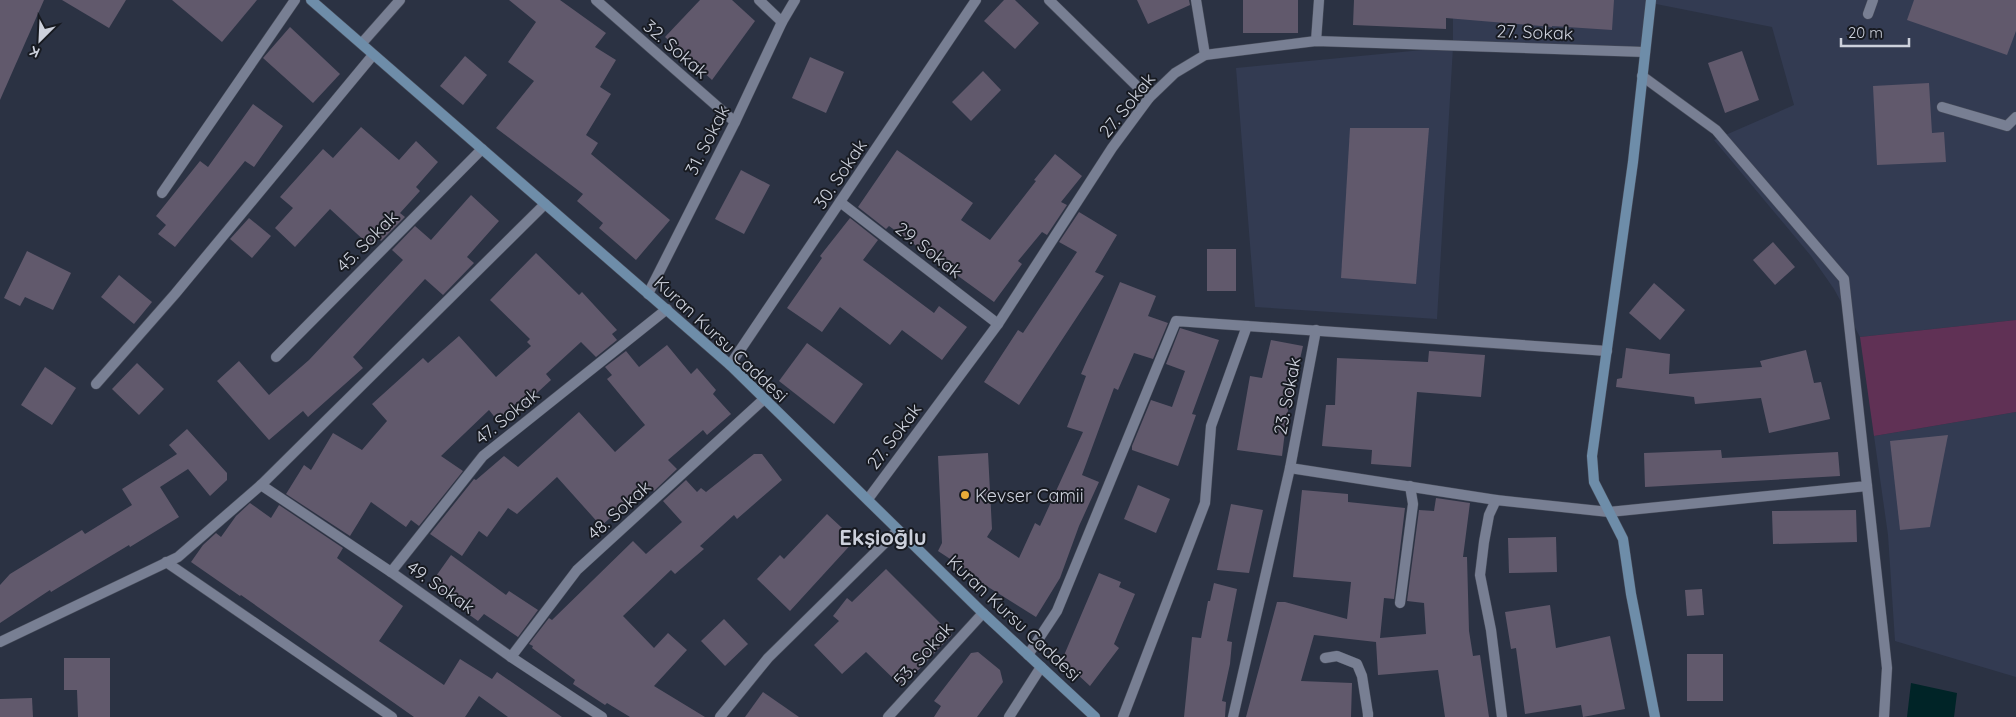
<svg xmlns="http://www.w3.org/2000/svg" width="2016" height="717" viewBox="0 0 2016 717" font-family="Quicksand,sans-serif">
<style>
.built{fill:#333b52}
.green{fill:#603155}
.water{fill:#002427}
.building{fill:#61596c}
.lines{fill:none;stroke-linecap:round;stroke-linejoin:round}
.lane-casing{stroke:#484d5b;stroke-width:11}
.street-casing{stroke:#484d5b;stroke-width:11}
.secondary-casing{stroke:#484d5b;stroke-width:11}
.lane{stroke:#787f93;stroke-width:10}
.street{stroke:#787f93;stroke-width:10}
.secondary{stroke:#6e8da9;stroke-width:10}
.poi-dot{fill:#e9ab38;stroke:#171a21;stroke-width:2}
.labels{text-anchor:middle;dominant-baseline:central;stroke-width:4;stroke-linejoin:round;paint-order:stroke}
.street-label{font-size:18px;fill:#cdd1dc;stroke:#171a21}
.poi-label{font-size:18px;fill:#cdd1dc;stroke:#171a21;text-anchor:start}
.district-label{font-size:22px;font-weight:bold;fill:#cdd1dc;stroke:#171a21}
</style>
<rect width="100%" height="100%" fill="#2b3243"/>
<g class="built">
<path d="M1453,0H2016V320L1860,337L1834,289L1811,256L1714,140L1794,105L1772,27L1651,3L1650,46L1453,47L1437,319L1255,307L1236,68L1453,47Z"/>
<path d="M2016,412V677L1895,641L1888,535L1874,436Z"/>
</g>
<path class="green" d="M2016,320V412L1874,436L1860,337Z"/>
<path class="water" d="M1911,683L1957,693L1954,717H1907Z"/>
<g class="building">
<path d="M0,0H44L0,100Z"/>
<path d="M62,0H126L109,28Z"/>
<path d="M172,0H257L222,42Z"/>
<path d="M509,0H560L606,33L595,47L616,60L600,87L611,94L586,135L598,143L591,154L670,220L636,260L599,228L603,223L577,201L583,194L496,128L534,81L508,62L536,22Z"/>
<path d="M700,0H732L755,21L712,80L665,37Z"/>
<path d="M1004,0H1015L1039,23L1015,49L984,21Z"/>
<path d="M1137,0H1189L1190,5L1148,24Z"/>
<rect x="1243" y="0" width="55" height="33"/>
<path d="M1354,0H1614L1612,30L1552,26V27L1446,18V29L1353,25Z"/>
<path d="M1914,0H2016V31L2007,55L1907,20Z"/>
<path d="M290,27L340,74L313,103L263,58Z"/>
<path d="M1742,51L1759,100L1725,113L1708,63Z"/>
<path d="M465,56L487,75L463,105L440,86Z"/>
<path d="M810,57L844,72L826,113L792,98Z"/>
<path d="M983,71L1001,90L971,121L952,102Z"/>
<path d="M1929,83L1932,133L1944,132L1946,162L1877,165L1873,86Z"/>
<path d="M253,104L283,126L254,167L245,161L175,247L158,234L166,225L156,216L200,161L208,167Z"/>
<path d="M361,127L399,160L416,141L438,162L416,187L420,191L400,213L405,217L381,241L377,237L369,245L330,209L295,247L275,228L293,208L280,197L323,149L333,158Z"/>
<path d="M1350,128H1429L1416,284L1341,278Z"/>
<path d="M897,150L973,203L961,220L990,240L1036,181L1034,180L1055,154L1082,176L1061,202L1067,205L1047,235L1042,232L1018,261L1022,264L994,302L889,226L886,229L858,207Z"/>
<path d="M741,170L770,185L744,234L715,219Z"/>
<path d="M471,195L499,221L467,257L474,263L443,295L425,279L353,357L363,368L308,417L303,411L269,440L217,381L239,361L269,395L309,360L403,260L392,250L415,226L431,240Z"/>
<path d="M1079,212L1117,235L1095,272L1104,276L1019,405L984,382L1018,330L1023,333L1077,252L1059,242Z"/>
<path d="M249,218L271,236L252,258L230,239Z"/>
<path d="M850,218L878,240L863,260L934,313L939,306L967,327L942,360L902,330L890,345L840,307L822,332L787,308L822,258L820,256Z"/>
<path d="M1773,242L1795,267L1775,285L1753,260Z"/>
<rect x="1207" y="249" width="29" height="42"/>
<path d="M27,251L71,273L53,310L25,297L20,306L4,298Z"/>
<path d="M536,253L579,295L582,292L617,330L612,334L617,340L596,357L581,342L546,374L551,380L525,404L521,399L497,420L489,410L441,456L463,471L419,526L411,520L406,527L371,502L350,536L286,494L304,465L311,470L333,433L362,450L387,421L372,404L423,358L428,363L459,336L496,377L531,346L527,342L530,339L490,300Z"/>
<path d="M119,275L152,302L134,324L101,297Z"/>
<path d="M1120,282L1156,296L1148,316L1168,323L1153,359L1134,353L1118,390L1114,388L1096,437L1090,435L1096,437L1082,475L1099,482L1079,526L1060,578L1036,617L977,580L979,578L938,551L942,543L938,456L988,453L992,529L987,537L1019,558L1035,523L1040,526L1083,432L1067,427L1086,376L1081,374Z"/>
<path d="M1654,283L1685,310L1660,340L1629,313Z"/>
<path d="M1180,328L1219,340L1192,414L1196,415L1178,466L1132,450V446L1151,400L1172,407L1185,371L1166,364Z"/>
<path d="M1271,340L1303,346L1287,415L1282,456L1237,450L1250,376L1262,378Z"/>
<path d="M807,343L863,384L834,424L779,381Z"/>
<path d="M667,345L691,374L697,368L716,390L713,394L731,414L707,435L703,430L668,460L677,469L654,491L652,489L646,493L643,489L601,526L557,477L517,514L508,508L487,537L479,531L462,556L430,534L474,479L476,480L504,456L518,467L579,412L615,452L645,425L607,379L612,375L605,367L626,351L639,367Z"/>
<path d="M1626,348L1670,354L1669,374L1762,367L1760,361L1806,350L1814,383L1821,382L1830,419L1769,433L1761,398L1695,404L1694,397L1616,387L1617,379L1622,378Z"/>
<path d="M1429,351L1485,355L1481,397L1417,392L1411,467L1371,464L1372,450L1322,446L1326,405H1335L1337,358L1428,362Z"/>
<path d="M137,363L164,389L139,415L112,389Z"/>
<path d="M45,367L76,388L52,425L21,405Z"/>
<path d="M187,429L227,473V480L210,496L188,469L160,487L179,517L130,547L129,545L51,592L50,590L0,623V585L10,574L82,530L85,534L132,505L122,489L177,454L169,445Z"/>
<path d="M1948,435L1930,527L1900,530L1890,441Z"/>
<path d="M1721,450L1722,458L1838,452L1840,476L1645,487L1644,453Z"/>
<path d="M754,454H762L782,480L737,519L734,515L700,546L704,549L675,574L671,570L623,616L654,648L668,633L687,650L654,686L705,717H630L607,703L605,705L573,684L575,680L532,648L533,646L529,644L549,618L552,620L633,541L646,554L682,522L663,501L686,480L697,492L701,488L706,492Z"/>
<path d="M1138,485L1170,499L1156,533L1124,519Z"/>
<path d="M1302,490L1348,494V502L1405,508L1394,599L1384,598L1380,638L1426,634L1424,603L1407,601L1419,510L1434,511L1436,498L1470,503L1463,557H1467L1469,631L1473,656L1480,655L1489,717H1445L1438,670L1378,675L1376,642L1314,635L1301,681L1352,683L1351,717H1246L1277,602H1285L1347,619L1351,582L1293,577Z"/>
<path d="M250,503L271,518L279,505L343,548L337,558L403,606L379,641L444,685L460,659L492,679L497,672L562,717H508L479,696L465,717H414L241,595L240,596L191,562L203,545L216,533L221,537L236,516Z"/>
<path d="M1231,504L1263,510L1249,573L1217,570Z"/>
<path d="M1856,510L1857,542L1773,544L1772,511Z"/>
<path d="M827,514L855,540L790,611L757,579L780,555L784,559Z"/>
<path d="M1556,537L1557,572L1509,573L1508,538Z"/>
<path d="M451,555L506,595L509,591L538,610L518,637L484,614L478,621L429,586Z"/>
<path d="M886,569L952,635L902,687L866,652L842,674L814,645L839,621L833,616L847,598L852,602Z"/>
<path d="M1099,573L1121,582L1119,587L1135,594L1114,644L1119,648L1090,686L1062,660Z"/>
<path d="M1214,583L1237,589L1227,641L1232,642L1230,664L1222,701L1226,702L1225,717H1184L1192,637L1201,638L1208,601H1210Z"/>
<path d="M1702,589L1704,615L1687,616L1685,590Z"/>
<path d="M1550,605L1556,648L1610,636L1625,709L1583,717L1581,705L1525,714L1516,648L1511,649L1505,612Z"/>
<path d="M724,619L748,644L725,666L701,641Z"/>
<path d="M978,652L1000,670L1003,682L977,717H934L941,706L934,701L971,653Z"/>
<rect x="1687" y="654" width="36" height="47"/>
<path d="M64,658H110V717H78L77,690H64Z"/>
<path d="M763,692L799,717H745Z"/>
<path d="M32,698L33,717H0V699Z"/>
</g>
<g class="lines">
<defs>
<g id="lane">
<path d="M1868,14L1873,0"/>
<path d="M1942,107L2007,126L2016,117"/>
<path d="M1400,603L1413,504L1410,486"/>
<path d="M1325,658L1337,656L1357,664L1362,676L1368,714"/>
</g>
<g id="street">
<path d="M596,0L735,122"/>
<path d="M759,0L782,22"/>
<path d="M1049,0L1149,98"/>
<path d="M1196,0L1205,55"/>
<path d="M1316,41L1319,0"/>
<path d="M362,43L400,0"/>
<path d="M162,193L295,0"/>
<path d="M840,202L998,324"/>
<path d="M648,294L735,122L782,22L795,0"/>
<path d="M276,357L482,149"/>
<path d="M730,365L976,0"/>
<path d="M96,384L175,294L373,55"/>
<path d="M1290,468L1316,330"/>
<path d="M261,485L391,572L511,657L602,717"/>
<path d="M1867,486L1887,668L1884,717"/>
<path d="M868,499L998,324L1112,148L1149,98L1175,73L1205,55L1316,41L1645,52"/>
<path d="M166,562L392,717"/>
<path d="M391,572L483,456L667,309"/>
<path d="M0,642L178,557L261,485L545,204"/>
<path d="M1028,655L1057,611L1176,321L1607,351"/>
<path d="M511,657L577,570L763,400"/>
<path d="M1368,714V717"/>
<path d="M720,717L768,658L898,530"/>
<path d="M888,717L983,613"/>
<path d="M1009,717L1041,667"/>
<path d="M1123,717L1205,503L1211,426L1247,326"/>
<path d="M1233,717L1290,468L1496,500"/>
<path d="M1502,717L1491,630L1480,575L1484,542L1489,515L1496,500L1609,512L1867,486L1844,279L1716,130L1642,76"/>
</g>
<g id="secondary">
<path d="M311,0L730,365L983,613L1095,717"/>
<path d="M1651,0L1633,162L1592,456L1594,482L1623,539L1631,594L1655,717"/>
</g>
</defs>
<use href="#lane" class="lane-casing"/>
<use href="#street" class="street-casing"/>
<use href="#secondary" class="secondary-casing"/>
<use href="#lane" class="lane"/>
<use href="#street" class="street"/>
<use href="#secondary" class="secondary"/>
</g>
<circle class="poi-dot" cx="965" cy="495" r="5"/>
<g class="labels">
<g class="street-label">
<text transform="translate(1535 32) rotate(2)">27. Sokak</text>
<text transform="translate(676 49) rotate(41)">32. Sokak</text>
<text transform="translate(1127 105) rotate(-51)">27. Sokak</text>
<text transform="translate(707 140) rotate(-63)">31. Sokak</text>
<text transform="translate(840 174) rotate(-56)">30. Sokak</text>
<text transform="translate(367 241) rotate(-45)">45. Sokak</text>
<text transform="translate(929 250) rotate(38)">29. Sokak</text>
<text transform="translate(721 339) rotate(43)">Kuran Kursu Caddesi</text>
<text transform="translate(1287 396) rotate(-79)">23. Sokak</text>
<text transform="translate(507 416) rotate(-39)">47. Sokak</text>
<text transform="translate(894 436) rotate(-53)">27. Sokak</text>
<text transform="translate(619 510) rotate(-42)">48. Sokak</text>
<text transform="translate(441 587) rotate(35)">49. Sokak</text>
<text transform="translate(1014 618) rotate(43)">Kuran Kursu Caddesi</text>
<text transform="translate(923 654) rotate(-48)">53. Sokak</text>
</g>
<g class="poi-label">
<text x="975" y="495">Kevser Camii</text>
</g>
<g class="district-label">
<text x="883" y="537">Ekşioğlu</text>
</g>
</g>
<g transform="translate(40 40) rotate(204)" stroke="#171a21" stroke-width="4" paint-order="stroke">
<path d="M0-4L9 19L0 12L-9 19Z" fill="#cdd1dc"/>
<text y="-8" font-size="14" font-weight="bold" text-anchor="middle" fill="#cdd1dc">K</text>
</g>
<path d="M1841 38v8h68v-8" fill="none" stroke="#cdd1dc" stroke-width="2.5"/>
<text x="1848" y="38" font-size="15" fill="#cdd1dc" stroke="#171a21" stroke-width="4" paint-order="stroke">20 m</text>
</svg>
